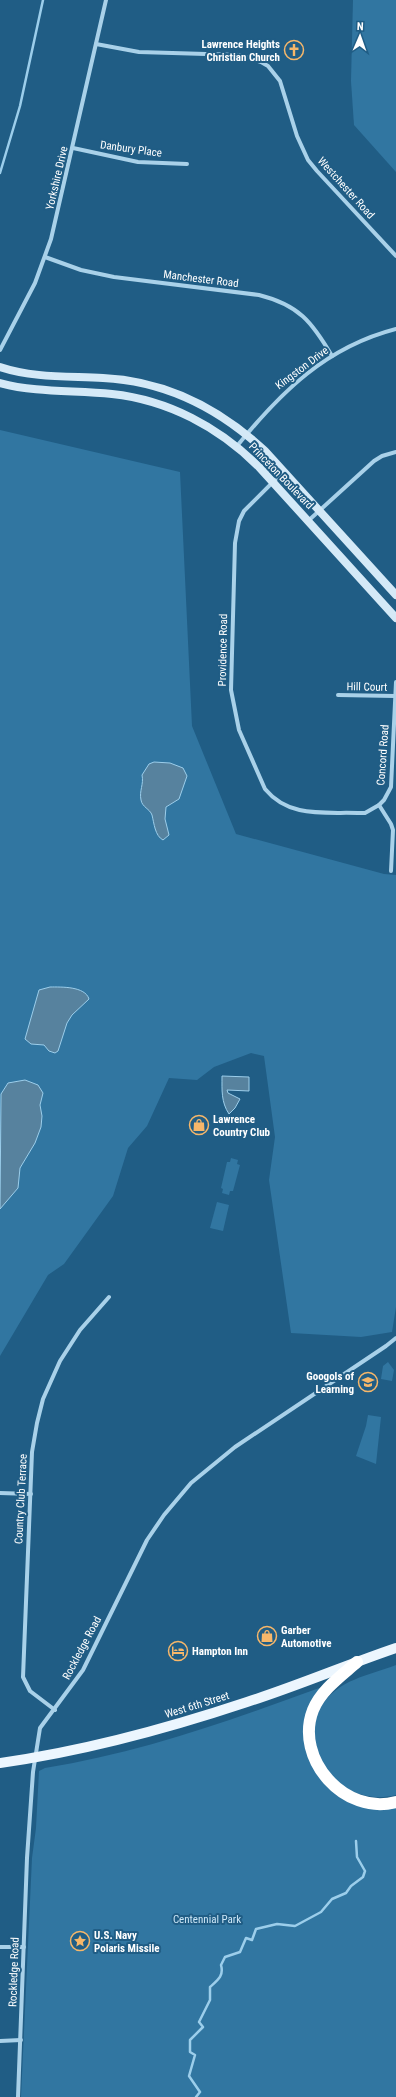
<svg xmlns="http://www.w3.org/2000/svg" width="396" height="2097" viewBox="0 0 396 2097" font-family="'Roboto Condensed',sans-serif">
<style>
.green{fill:#3176a1}
.water{fill:#57829e;stroke:#9cceeb}
.lines{fill:none;stroke-linecap:round;stroke-linejoin:round}
.stream{stroke:#9cceeb;stroke-width:2.5}
.street{stroke:#a9d1e9;stroke-width:4}
.secondary{stroke:#d4e9f7;stroke-width:8}
.primary{stroke:#ecf6fe;stroke-width:10}
.highway{stroke:#fff;stroke-width:12}
.labels{text-anchor:middle;dominant-baseline:central;stroke-width:4;stroke-linejoin:round;paint-order:stroke}
.poi-label{font-size:11px;font-weight:bold;fill:#fff;stroke:#205d85;text-anchor:start}
.street-label{font-size:11px;fill:#fff;stroke:#205d85}
.park-label{font-size:11px;fill:#cde7f7;stroke:#205d85}
</style>
<rect width="100%" height="100%" fill="#205d85"/>
<g class="green">
<path d="M353,0H396V172L354,125L351,81Z"/>
<path d="M0,430L180,472L192,726L236,834L384,874L396,875V1307L392,1332L361,1337L291,1333L269,1180L275,1137L264,1056L251,1053L214,1067L197,1080L169,1078L147,1126L128,1148L113,1196L64,1264L48,1275L0,1356Z"/>
<path d="M231,1158L238,1160L237,1164L240,1165L233,1191H230L229,1195L222,1193L223,1189L221,1188L227,1162H230Z"/>
<path d="M217,1202L229,1205L223,1231L210,1228Z"/>
<path d="M388,1362L394,1370L392,1381L381,1379L383,1366Z"/>
<path d="M368,1415L381,1417L376,1464L356,1456L366,1426Z"/>
<path d="M396,1665V1795C361,1804 327,1784 316,1749C312,1735 316,1720 318,1706L321,1707C338,1679 368,1676 396,1665Z"/>
<path d="M322,1687L314,1699L312,1765L321,1780L331,1790L396,1806V2097H21L32,1858L36,1828L39,1771L45,1768C140,1753 232,1720 322,1687Z"/>
</g>
<g class="water">
<path d="M154,762L170,763L183,768L187,776L179,799L166,807L165,819L169,835L163,840C155,836 154,823 152,815C150,809 142,807 141,800C139,791 144,784 142,775L149,764Z"/>
<path d="M50,987C61,987 85,986 89,999L72,1015L67,1023L58,1051L55,1053L49,1051L44,1045L31,1044L25,1039L39,990Z"/>
<path d="M222,1076L249,1077V1091L227,1090L228,1093L240,1099L235,1108L229,1114C221,1102 222,1090 222,1076Z"/>
<path d="M25,1080L38,1085L43,1093L40,1105L42,1116L41,1127L35,1143L20,1168L18,1188L0,1209L1,1094L8,1083Z"/>
</g>
<g class="lines">
<g class="stream">
<path d="M0,173L20,106L43,0"/>
<path d="M196,2097L200,2092L189,2076L195,2055L190,2052V2040L203,2027L199,2022L210,2000V1987C218,1980 224,1976 221,1965L225,1957L240,1952L246,1938L252,1940L256,1929L277,1924L295,1926L321,1912L332,1899L346,1893L351,1886L363,1877L365,1871L357,1857L356,1841"/>
</g>
<g class="street">
<path d="M96,44L139,52L239,55L261,62L268,66L280,81L297,136L308,160L317,171L396,256"/>
<path d="M73,148L138,162L187,164"/>
<path d="M45,257L81,270L114,277L259,295C299,305 312,322 332,356"/>
<path d="M0,350L35,283L51,239L106,0"/>
<path d="M237,446C281,392 326,347 396,329"/>
<path d="M284,471L244,511L239,521L235,543L231,690L239,730L265,789C289,818 323,812 358,813H365L379,805L384,800L391,787L396,682"/>
<path d="M308,521L374,461L382,456L396,452"/>
<path d="M338,695L395,696"/>
<path d="M379,805L391,824L393,830L391,871"/>
<path d="M0,1493L31,1494"/>
<path d="M55,1710L30,1691L23,1677L32,1452L37,1423L43,1399L60,1361L80,1330L109,1297"/>
<path d="M0,1947H24"/>
<path d="M0,2041L21,2040"/>
<path d="M18,2097L27,1858L33,1772L40,1728L83,1670L147,1540L164,1515L191,1483L235,1447L386,1346L396,1338"/>
</g>
<g class="secondary">
<path d="M0,367C33,378 68,376 103,378C165,381 220,409 265,451L396,595"/>
<path d="M0,383C37,393 74,390 112,394C168,400 219,427 259,467L396,618"/>
</g>
<path class="primary" d="M0,1763C85,1751 166,1729 247,1702C297,1686 346,1665 396,1648"/>
<path class="highway" d="M357,1662C341,1676 321,1690 313,1710C294,1759 345,1816 396,1802"/>
</g>
<defs>
<symbol id="church-ring" viewBox="-11 -11 22 22"><circle r="9.5" fill="#205d85" stroke="#f6b76a" stroke-width="1.5"/><path d="M-1.2-6h2.4v3.5h3.3v2.4h-3.3V6h-2.4V-.1h-3.3v-2.4h3.3Z" fill="#f6b76a"/></symbol>
<symbol id="shop-ring" viewBox="-11 -11 22 22"><circle r="9.5" fill="#205d85" stroke="#f6b76a" stroke-width="1.5"/><path d="M-5-2.5h2.3a2.7 3.5 0 0 1 5.4 0H5L5.5 6h-11ZM-1.5-2.5h3a1.5 2.3 0 0 0-3 0Z" fill="#f6b76a"/></symbol>
<symbol id="school-ring" viewBox="-11 -11 22 22"><circle r="9.5" fill="#205d85" stroke="#f6b76a" stroke-width="1.5"/><path d="M0-5L7-2L0 1L-7-2ZM-4 1L0 2.5L4 1V4Q0 6-4 4Z" fill="#f6b76a"/></symbol>
<symbol id="hotel-ring" viewBox="-11 -11 22 22"><circle r="9.5" fill="#205d85" stroke="#f6b76a" stroke-width="1.5"/><path d="M-6-4.5h1.5V1H6V5H4.5V3h-9V5H-6ZM-4 0a1.8 1.8 0 1 1 3.6 0ZM.5 0V-2.5h3Q6-2.5 6 0Z" fill="#f6b76a"/></symbol>
<symbol id="sight-ring" viewBox="-11 -11 22 22"><circle r="9.5" fill="#205d85" stroke="#f6b76a" stroke-width="1.5"/><path d="M0-6L1.8-2.2L6-1.7L2.9 1.2L3.7 5.4L0 3.3L-3.7 5.4L-2.9 1.2L-6-1.7L-1.8-2.2Z" fill="#f6b76a"/></symbol>
</defs>
<g fill-rule="evenodd">
<use href="#church-ring" x="283" y="39" width="22" height="22"/>
<use href="#shop-ring" x="188" y="1114" width="22" height="22"/>
<use href="#school-ring" x="357" y="1371" width="22" height="22"/>
<use href="#shop-ring" x="256" y="1625" width="22" height="22"/>
<use href="#hotel-ring" x="167" y="1640" width="22" height="22"/>
<use href="#sight-ring" x="69" y="1930" width="22" height="22"/>
</g>
<g class="labels">
<g class="poi-label">
<text x="280" y="44" text-anchor="end">Lawrence Heights<tspan x="280" dy="13">Christian Church</tspan></text>
<text x="213" y="1119">Lawrence<tspan x="213" dy="13">Country Club</tspan></text>
<text x="354" y="1376" text-anchor="end">Googols of<tspan x="354" dy="13">Learning</tspan></text>
<text x="281" y="1630">Garber<tspan x="281" dy="13">Automotive</tspan></text>
<text x="192" y="1651">Hampton Inn</text>
<text x="94" y="1935">U.S. Navy<tspan x="94" dy="13">Polaris Missile</tspan></text>
</g>
<g class="street-label">
<text transform="translate(131 149) rotate(8)">Danbury Place</text>
<text transform="translate(57 178) rotate(-77)">Yorkshire Drive</text>
<text transform="translate(346 188) rotate(48)">Westchester Road</text>
<text transform="translate(201 279) rotate(7)">Manchester Road</text>
<text transform="translate(302 368) rotate(-37)">Kingston Drive</text>
<text transform="translate(281 476) rotate(46)">Princeton Boulevard</text>
<text transform="translate(223 650) rotate(-89)">Providence Road</text>
<text transform="translate(367 687) rotate(1)">Hill Court</text>
<text transform="translate(383 755) rotate(-86)">Concord Road</text>
<text transform="translate(21 1499) rotate(-87)">Country Club Terrace</text>
<text transform="translate(82 1648) rotate(-62)">Rockledge Road</text>
<text transform="translate(197 1705) rotate(-17)">West 6th Street</text>
<text transform="translate(14 1972) rotate(-88)">Rockledge Road</text>
</g>
<g class="park-label">
<text x="207" y="1919">Centennial Park</text>
</g>
</g>
<g transform="translate(360 36) rotate(2)" stroke="#205d85" stroke-width="3" paint-order="stroke">
<path d="M0-3L7 15L0 10L-7 15Z" fill="#ffffff"/>
<text y="-6" font-size="11" font-weight="bold" text-anchor="middle" fill="#ffffff">N</text>
</g>
</svg>
